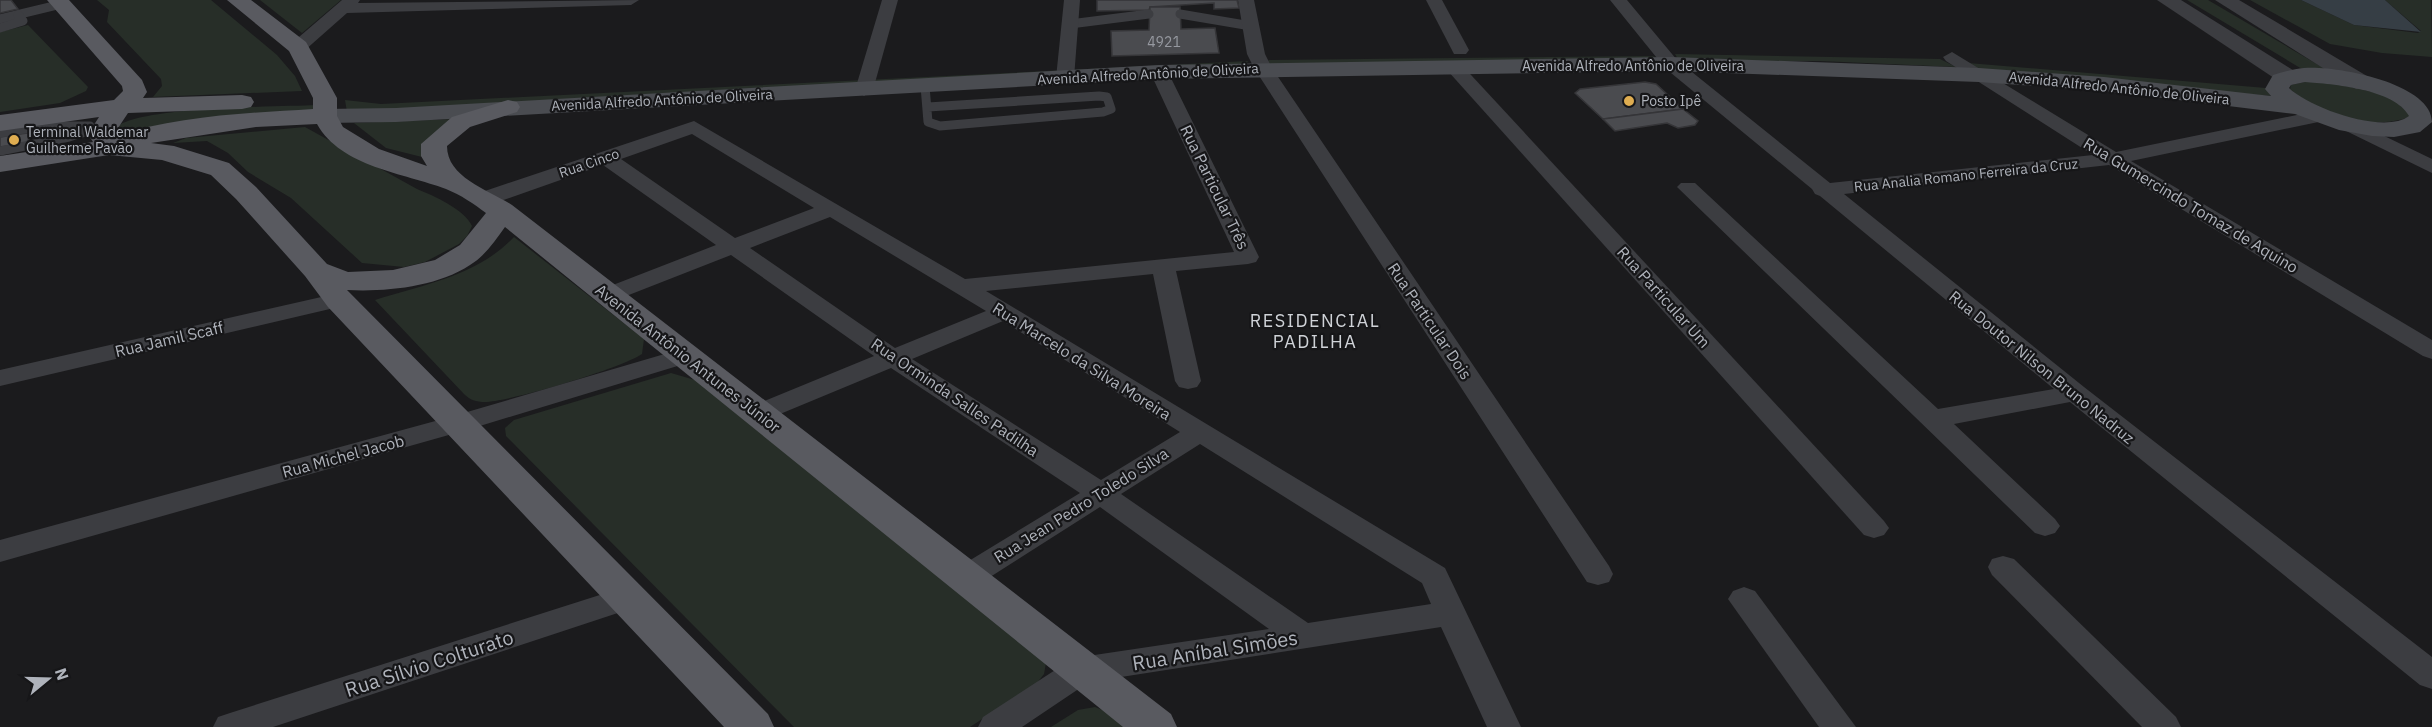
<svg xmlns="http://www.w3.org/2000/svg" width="2432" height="727" viewBox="0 0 2432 727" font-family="'IBM Plex Sans',sans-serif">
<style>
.green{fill:#272e28}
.water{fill:#363e45}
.building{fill:#4a4b4f;stroke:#353538;stroke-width:1.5}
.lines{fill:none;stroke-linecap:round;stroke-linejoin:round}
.service{stroke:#3c3d41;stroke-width:9}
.minor{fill:#3c3d41;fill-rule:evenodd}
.tertiary{fill:#3c3d41;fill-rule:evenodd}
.secondary{fill:#4a4c51;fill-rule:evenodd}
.primary{fill:#595a60;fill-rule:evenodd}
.poi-dot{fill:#dfad51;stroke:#161618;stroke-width:2}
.labels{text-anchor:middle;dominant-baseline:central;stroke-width:4.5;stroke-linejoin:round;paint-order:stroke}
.number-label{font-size:14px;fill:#9699a0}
.far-street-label{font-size:14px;fill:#afb3bb;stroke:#161618}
.far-poi-label{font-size:14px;fill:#afb3bb;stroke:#161618;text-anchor:start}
.street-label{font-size:16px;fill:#afb3bb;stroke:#161618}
.neighbourhood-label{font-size:18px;letter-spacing:1.5px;fill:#cfd2d7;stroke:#161618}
.near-street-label{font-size:20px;fill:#afb3bb;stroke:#161618}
</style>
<rect width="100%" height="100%" fill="#1b1b1d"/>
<g class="green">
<path d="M97,0H211L277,55L295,76L302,91L153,97L162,86L161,79L107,22L109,10Z"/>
<path d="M260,0H341L302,33Z"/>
<path d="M2187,0H2208L2327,70L2302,69Z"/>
<path d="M2250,0H2301L2354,25L2418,33L2421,31L2385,0H2431L2432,57L2382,53L2330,44Z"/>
<path d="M28,25L88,87L86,91L60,103L0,112V32Z"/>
<path d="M1675,54L1940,59L1956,67L1820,61H1679Z"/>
<path d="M1652,56L1662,59L1270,65L1266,62L1269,60Z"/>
<path d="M1248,61L1246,65L347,112L345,100L381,104Z"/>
<path d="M1968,63L2266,88L2271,96L1976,70Z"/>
<path d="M2317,79L2389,96L2410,113L2409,117C2384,127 2345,122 2321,111C2310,107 2299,96 2290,89L2291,85Z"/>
<path d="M316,105L312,111L134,132L116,131L115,128C139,106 278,107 316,105Z"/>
<path d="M456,119L422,157L386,148L354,123Z"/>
<path d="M305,127L417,189C434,196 464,209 472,226L467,236L459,244L425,262L404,267L362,263L291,198L248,172L228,153L207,141L173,143L186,138Z"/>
<path d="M514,237L644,339L642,354C622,368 509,402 485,402C476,402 470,400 464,394L375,300C425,284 477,276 514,237Z"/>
<path d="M671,373L695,380L1046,663L1044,674L1037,683L970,727H794L506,436L505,428L514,420Z"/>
<path d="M1095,707L1110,713L1127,727H1051L1078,710Z"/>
</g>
<path class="water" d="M2301,0H2385L2421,32L2354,25Z"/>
<g class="building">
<path d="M0,0H11L18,9L0,13Z"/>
<path d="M1097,0H1237L1239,8L1214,9V3L1150,7L1149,10L1097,11Z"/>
<path d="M1150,7H1180L1181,29L1215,28L1219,53L1112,56L1111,31L1149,30Z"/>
<path d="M1645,82L1656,84L1683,109L1603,119L1575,93L1580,89Z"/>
<path d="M1683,109L1698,121L1695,125L1678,128L1667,123L1615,131L1603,119Z"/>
<path d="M34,132L26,143L0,147V137Z"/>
</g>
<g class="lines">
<g class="service">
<path d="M1180,14L1251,26"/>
<path d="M0,19L62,4"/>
<path d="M1070,24L1149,14"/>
<path d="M0,28L23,21L18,15"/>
<path d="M925,86L928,122L940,126L1103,112L1111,109L1107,97L1099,96L928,107"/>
<path d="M0,133L41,126H90"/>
<path d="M0,151L69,137L105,126"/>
</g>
<g class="minor">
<path d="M342,0H360L358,3L639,0L631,5L347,13L304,51H292L289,47L292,43Z"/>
<path d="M882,0H898L873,90L864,96L855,90Z"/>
<path d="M1064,0H1080L1074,78L1065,83L1056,78Z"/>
<path d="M1238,0H1254L1265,54L1272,68L1609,566L1613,574L1609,582L1598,585L1587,582L1254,68L1247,54Z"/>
<path d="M1426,0H1442L1469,50L1466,54H1454Z"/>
<path d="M1610,0H1627L1677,60L1830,183L2093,155L1946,61L1943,57L1952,52L2116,152L2321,110L2328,112L2331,116L2328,120L2131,161L2432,340V359L2423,356L2109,165L1844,194L2084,387L2432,657V689L2420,685L2070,402L1954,424L2055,519L2060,526L2055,533L2045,536L2035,533L1677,187L1681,183H1695L1938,409L2054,389L1820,196L1815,194L1812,189L1665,68Z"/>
<path d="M1453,61L1459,62L1884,521L1889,528L1884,535L1874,538L1864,535L1447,70L1444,66L1447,62Z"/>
<path d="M1159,67L1168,72L1259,257L1256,262L1248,264L1176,271L1201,381L1197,387L1188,389L1179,387L1175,381L1153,274L986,291L1445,568L1521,727H1487L1441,627L1089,682L1022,727H978L983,717L1069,661L1081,657L1269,629L1100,507L976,586L965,589L954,586L950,578L954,570L1080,493L891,368L768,419L759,421L750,419L746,413L750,407L874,356L731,255L616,300H600L596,295L600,290L716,245L603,165L492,204H476L473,199L476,194L694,121L965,279L1234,252L1150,72ZM692,134L814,208L735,238L621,159ZM830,217L986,311L895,348L750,248ZM1003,321L1180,432L1101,480L912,359ZM1200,444L1422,583L1431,604L1308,623L1121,494Z"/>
<path d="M2347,118L2432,159V173L2340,128L2337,124L2340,120Z"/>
<path d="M339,293L347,295L351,300L347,305L0,386V370Z"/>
<path d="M685,348L694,351L698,356L694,361L470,429L0,562V540L450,417Z"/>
<path d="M2003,556L2014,559L2176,717L2181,727H2142L1992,575L1988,567L1992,559Z"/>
<path d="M628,586L639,590L644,598L639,606L273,727H213L218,717L230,713Z"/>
<path d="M1744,587L1755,591L1856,727H1819L1728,599L1733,591Z"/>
</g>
<g class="tertiary">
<path d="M2157,0H2181L2296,72L2299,77L2296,82H2280Z"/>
<path d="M2215,0H2239L2372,79L2375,84L2372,89H2356Z"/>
</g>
<path class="secondary" d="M1671,57L1979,68L2104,77L2271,96L2265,89L2273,75C2283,72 2294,69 2304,68C2335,65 2432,83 2432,122L2420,132L2394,137L2372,136L2339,130L2295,114L2104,91L1979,82L1671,71L1159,79L396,122L324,123L315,121L312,116L315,111L324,109L396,108L1159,65ZM2305,82C2332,84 2395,89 2409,116C2384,135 2310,108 2289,88L2291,85Z"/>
<path class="primary" d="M47,0H69L142,80L147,92L143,98L242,95L251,97L254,102L251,107L242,109L128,113L114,134L115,136C177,116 248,113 313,109V98L289,51L227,0H251L306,42L337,98V116L343,127L379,149L427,166L421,156V144L452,117L508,100L517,102L520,107L517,112L470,127L447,146C447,178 489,190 512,205L1171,714L1177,727H1123L505,227C495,241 485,256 470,265C437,287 386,292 347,290L768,714L774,727H724L328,307L305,276L236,199L211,175L162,160L109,155L0,172V156L93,142L88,134L99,117L0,131V115L114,100L123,91L122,86ZM317,124C341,167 404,173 446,189C461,195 474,204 486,213L460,245L435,260L393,270L348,272L327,264L256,187L229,163L174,146L151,143L256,127Z"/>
</g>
<g class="poi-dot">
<circle cx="1629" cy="101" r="6"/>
<circle cx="14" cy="140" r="6"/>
</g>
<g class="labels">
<g class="number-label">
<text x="1164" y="42">4921</text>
</g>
<g class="far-street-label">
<text x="1633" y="66">Avenida Alfredo Antônio de Oliveira</text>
<text transform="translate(1148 74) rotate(-3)">Avenida Alfredo Antônio de Oliveira</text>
<text transform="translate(2119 88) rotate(6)">Avenida Alfredo Antônio de Oliveira</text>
<text transform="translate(662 100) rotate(-3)">Avenida Alfredo Antônio de Oliveira</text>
<text transform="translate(589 163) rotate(-19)">Rua Cinco</text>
<text transform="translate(1966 175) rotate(-6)">Rua Analia Romano Ferreira da Cruz</text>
</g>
<g class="far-poi-label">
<text x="1641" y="101">Posto Ipê</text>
<text x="26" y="132">Terminal Waldemar<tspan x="26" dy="16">Guilherme Pavão</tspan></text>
</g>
<g class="street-label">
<text transform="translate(1215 187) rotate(64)">Rua Particular Três</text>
<text transform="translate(2191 205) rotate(31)">Rua Gumercindo Tomaz de Aquino</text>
<text transform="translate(1664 297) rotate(48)">Rua Particular Um</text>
<text transform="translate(1430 321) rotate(56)">Rua Particular Dois</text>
<text transform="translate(169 339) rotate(-13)">Rua Jamil Scaff</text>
<text transform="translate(688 358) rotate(38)">Avenida Antônio Antunes Júnior</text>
<text transform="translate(1082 361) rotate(32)">Rua Marcelo da Silva Moreira</text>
<text transform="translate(2042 367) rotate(39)">Rua Doutor Nilson Bruno Nadruz</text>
<text transform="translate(955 397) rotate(34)">Rua Orminda Salles Padilha</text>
<text transform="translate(343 456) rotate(-15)">Rua Michel Jacob</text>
<text transform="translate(1081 505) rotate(-32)">Rua Jean Pedro Toledo Silva</text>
</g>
<g class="neighbourhood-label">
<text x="1315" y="320">RESIDENCIAL<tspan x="1315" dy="21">PADILHA</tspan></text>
</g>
<g class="near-street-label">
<text transform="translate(1215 650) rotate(-9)">Rua Aníbal Simões</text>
<text transform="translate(429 663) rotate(-18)">Rua Sílvio Colturato</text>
</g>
</g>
<g transform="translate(48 679) rotate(71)" stroke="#161618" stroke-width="4.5" paint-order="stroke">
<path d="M0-4.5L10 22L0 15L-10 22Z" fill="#afb3bb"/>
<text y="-9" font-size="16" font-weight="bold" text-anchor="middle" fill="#afb3bb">N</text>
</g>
</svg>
